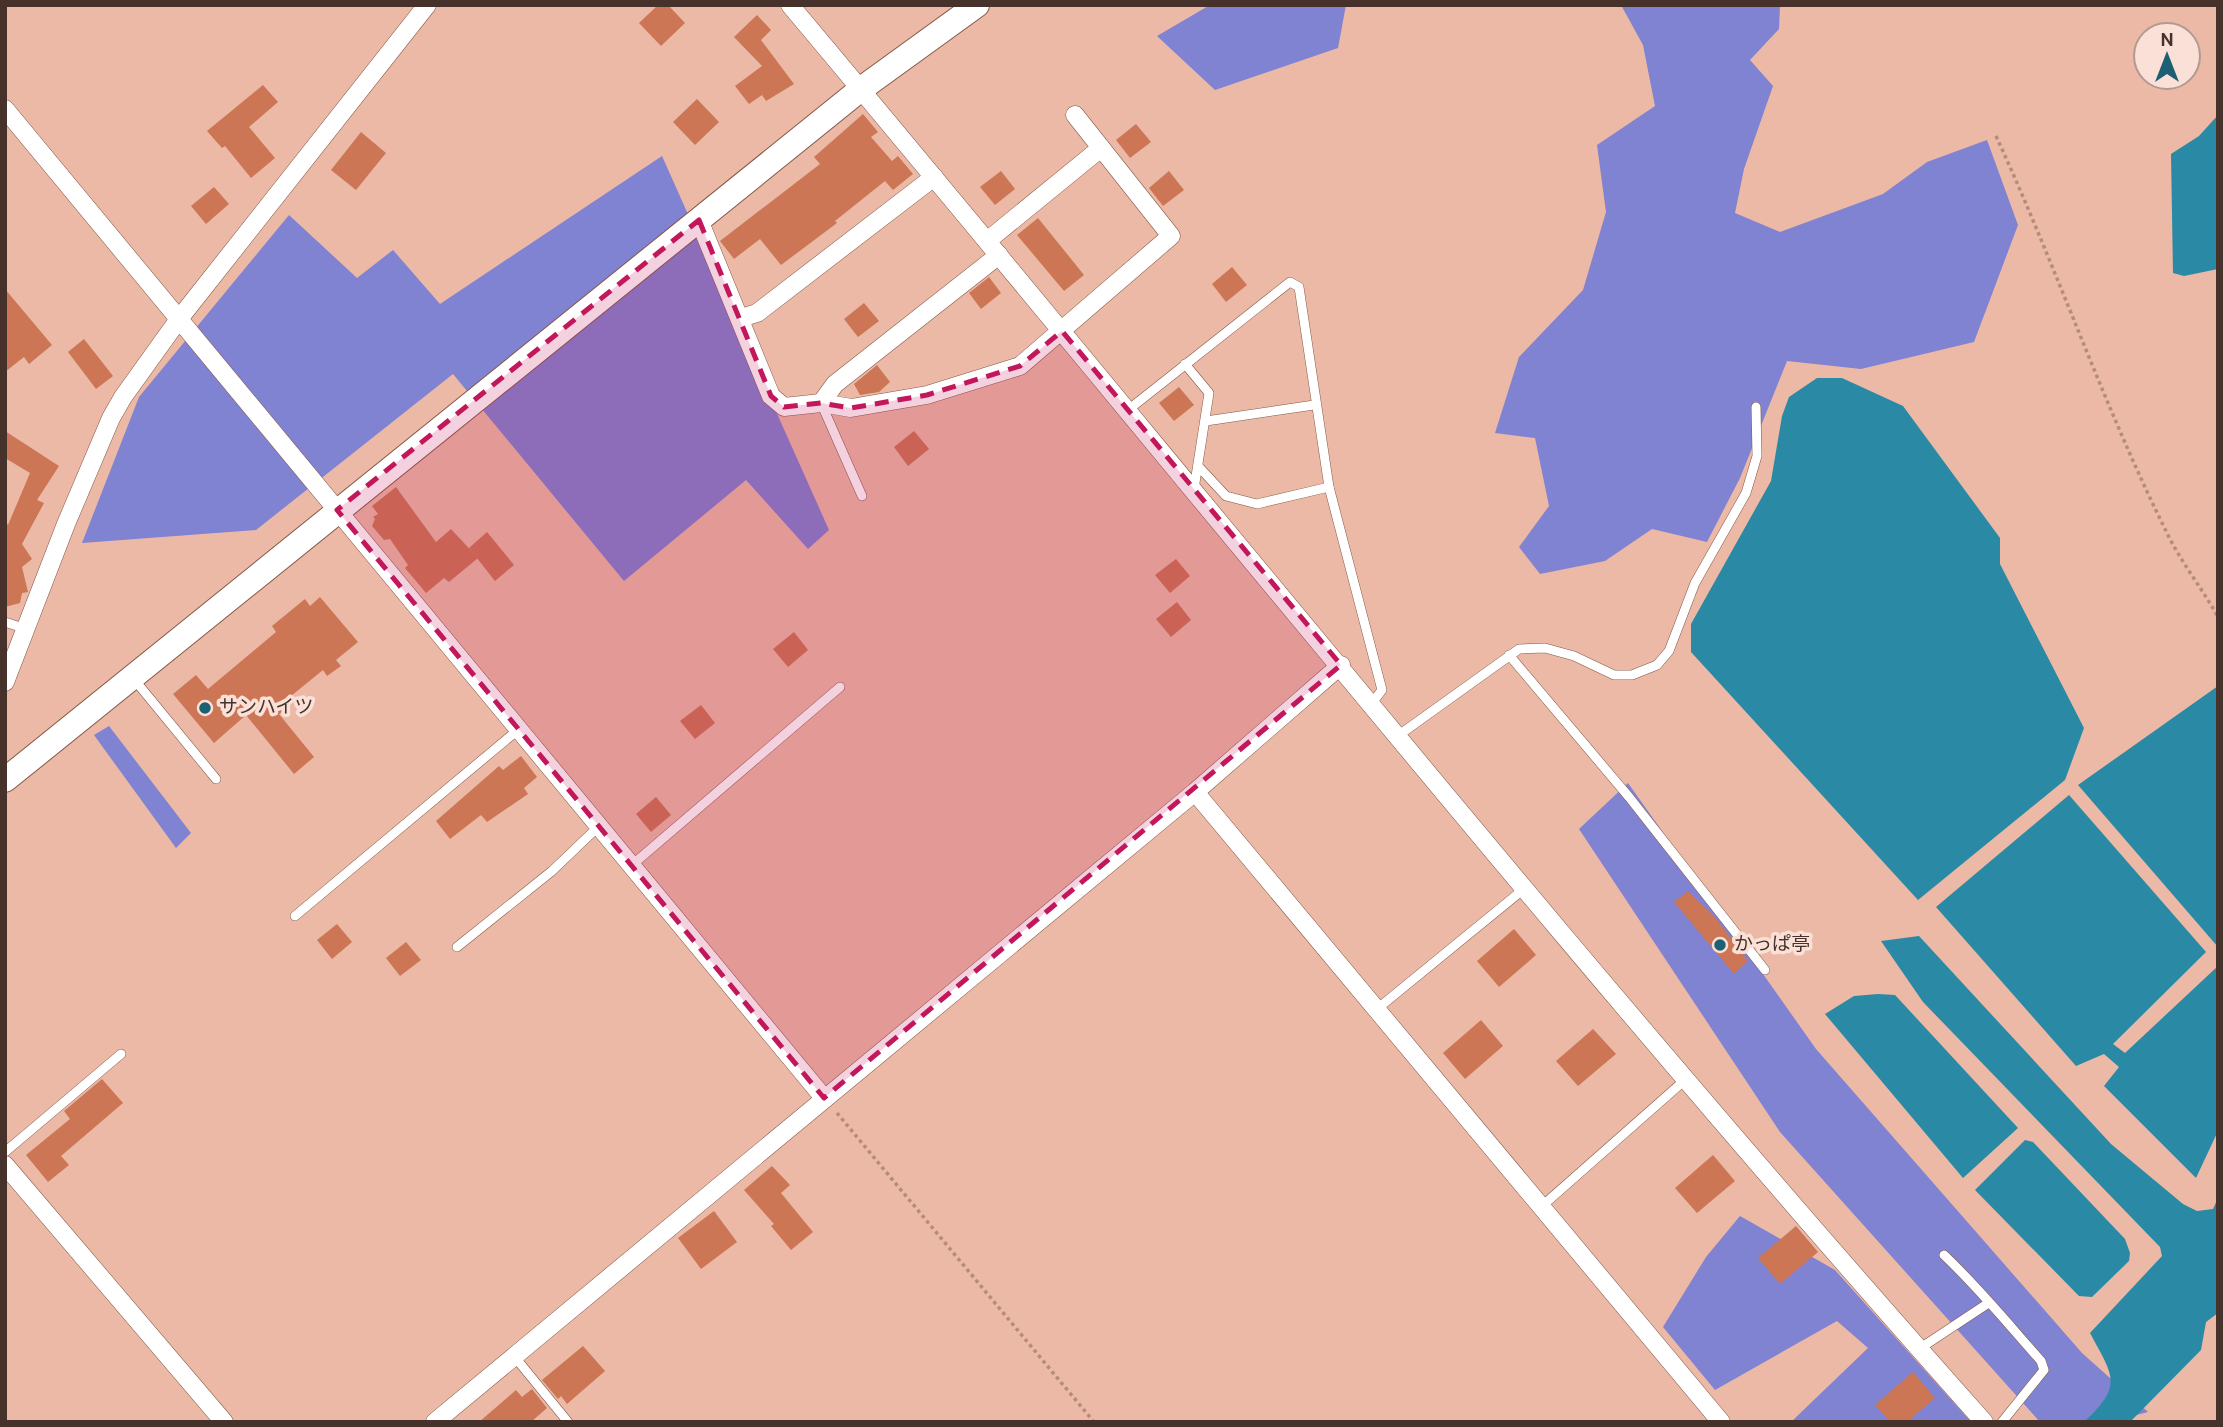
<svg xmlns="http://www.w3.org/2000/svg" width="2223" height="1427" viewBox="0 0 2223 1427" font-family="Overpass,'Noto Sans JP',sans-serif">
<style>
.forest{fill:#8082d2}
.water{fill:#2a89a4}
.building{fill:#cc7655}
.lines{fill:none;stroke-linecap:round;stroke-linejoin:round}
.lane-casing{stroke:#845848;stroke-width:10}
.street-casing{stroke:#845848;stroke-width:19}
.secondary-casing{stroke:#845848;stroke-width:26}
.path{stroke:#b48c7c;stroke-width:3.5;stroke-dasharray:3.5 3.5;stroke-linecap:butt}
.lane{stroke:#fff;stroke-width:9}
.street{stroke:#fff;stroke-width:18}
.secondary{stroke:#fff;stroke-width:24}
.marked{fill:#c2185b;fill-opacity:0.2;stroke:#c2185b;stroke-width:5;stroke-dasharray:14 9;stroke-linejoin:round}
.poi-dot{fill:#1d6073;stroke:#fae0d6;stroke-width:2.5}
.labels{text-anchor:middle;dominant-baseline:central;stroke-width:7;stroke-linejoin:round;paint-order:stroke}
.poi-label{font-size:19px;fill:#46322a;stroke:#fae0d6;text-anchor:start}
</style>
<rect width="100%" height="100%" fill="#ebb9a6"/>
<g class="forest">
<path d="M1210,5H1346L1338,48L1215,90L1157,36Z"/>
<path d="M1621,5H1780L1779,29L1750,60L1773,86L1744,169L1735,213L1780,232L1883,194L1927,162L1987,140L2018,225L1974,342L1861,369L1787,361L1740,478L1707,542L1652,529L1605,561L1540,574L1519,547L1549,506L1535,438L1495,433L1519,357L1583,290L1606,212L1597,145L1655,106L1643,45Z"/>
<path d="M662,156L829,530L808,549L746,480L624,581L453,374L256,530L82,543L139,397L289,215L357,278L393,250L440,304Z"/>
<path d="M109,726L191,833L176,848L94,735Z"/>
<path d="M1628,783L1816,1049L2082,1353L2148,1412L2110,1422H2040L1780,1132L1579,829Z"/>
<path d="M1740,1216L1835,1270L1971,1422H1791L1868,1348L1837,1321L1715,1390L1663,1327L1706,1257Z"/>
</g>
<g class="water">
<path d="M2218,115V269L2184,276L2173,273L2171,154L2199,136Z"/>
<path d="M1817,378H1842L1903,406L2000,538V564L2084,728L2065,780L1918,900L1691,652V624L1771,481L1782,416L1789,397Z"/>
<path d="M2218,686V947L2078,785Z"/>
<path d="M2069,795L2206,952L2113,1044L2125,1053L2218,966V1131L2196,1178L2104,1086L2119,1067L2104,1054L2076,1066L1936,907Z"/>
<path d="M1919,936L2111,1144L2183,1204L2197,1211L2213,1209L2218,1198V1313L2206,1322L2201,1350L2130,1422H2084C2124,1385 2113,1376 2090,1333L2162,1256L2160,1247L1923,1002L1881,941Z"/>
<path d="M1878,994L1895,995L2018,1128L1963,1178L1825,1014L1854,996Z"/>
<path d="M2025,1140L2033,1142L2125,1239L2130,1253L2129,1261L2092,1297L2079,1296L1975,1190Z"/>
</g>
<g class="building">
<path d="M658,5H668L685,23L661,46L639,23Z"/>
<path d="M757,15L771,30L761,40L794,84L766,101L762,95L749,104L735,86L762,66L734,37Z"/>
<path d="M263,85L278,102L249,127L275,158L251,178L225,146L222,148L207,131Z"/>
<path d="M697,99L719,122L695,145L673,122Z"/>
<path d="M863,114L878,132L871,137L892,161L898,156L913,174L893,190L885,181L835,221L837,223L781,265L760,239L734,259L720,241L820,164L814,157Z"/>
<path d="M1136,124L1151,142L1130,158L1116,140Z"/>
<path d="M361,132L386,153L356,190L331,170Z"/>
<path d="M1001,171L1015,189L995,205L980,187Z"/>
<path d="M1169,171L1184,190L1163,206L1149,188Z"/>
<path d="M214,187L229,204L206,224L191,206Z"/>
<path d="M1038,218L1084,275L1064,291L1017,235Z"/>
<path d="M1232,267L1247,285L1226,302L1212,284Z"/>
<path d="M989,277L1001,293L981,309L969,293Z"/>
<path d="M5,289L52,345L29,364L24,357L5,372Z"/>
<path d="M864,303L879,321L858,337L844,319Z"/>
<path d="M84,339L113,376L96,389L68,352Z"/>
<path d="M877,365L890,382L879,392L860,395L854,384Z"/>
<path d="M1179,387L1194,405L1174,421L1159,403Z"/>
<path d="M5,431L59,466L37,500L44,503L22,544L32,559L22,567L28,592L22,593L20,603L5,607V521L8,525L30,473L5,458Z"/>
<path d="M914,431L929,449L908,466L894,447Z"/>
<path d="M396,487L436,542L451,529L478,558L449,582L444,578L426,593L405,568L408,565L390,539L384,540L372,526L375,519L373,517L378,514L372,506Z"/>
<path d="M487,532L514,565L495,581L469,548Z"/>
<path d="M1176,559L1190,576L1170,593L1155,575Z"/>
<path d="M320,597L358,642L336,660L341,666L327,676L323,670L291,696L296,701L279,714L314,757L294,774L246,715L214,743L173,694L196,675L208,689L276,632L272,626L305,599L310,606Z"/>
<path d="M1177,602L1191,620L1171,637L1156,619Z"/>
<path d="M794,632L808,650L788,667L773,649Z"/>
<path d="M701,705L715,723L695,739L680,721Z"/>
<path d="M521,756L537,777L524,788L528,794L487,822L481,815L450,839L436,821L499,766L503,770Z"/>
<path d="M656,797L671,815L651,832L636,814Z"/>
<path d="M1688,891L1714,916L1748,961L1734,974L1674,902Z"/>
<path d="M337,924L352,942L332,959L317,940Z"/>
<path d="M1514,929L1536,955L1499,987L1477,961Z"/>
<path d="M406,942L421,960L400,976L386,958Z"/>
<path d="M1481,1020L1503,1046L1465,1079L1443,1053Z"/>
<path d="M1593,1029L1616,1054L1578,1086L1556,1061Z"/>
<path d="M102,1079L123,1103L61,1156L69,1165L48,1182L26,1155L70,1119L64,1111Z"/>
<path d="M1713,1155L1735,1181L1697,1213L1675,1188Z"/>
<path d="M772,1166L790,1185L781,1193L813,1232L791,1250L771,1226L774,1224L744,1190Z"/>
<path d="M714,1211L737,1242L701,1269L678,1238Z"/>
<path d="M1796,1226L1818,1252L1780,1284L1758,1258Z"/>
<path d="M583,1346L605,1371L567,1404L561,1396L558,1399L542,1380Z"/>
<path d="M1913,1372L1935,1398L1907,1422H1890L1875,1405Z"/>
<path d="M532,1389L547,1408L531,1422H479L516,1390L522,1397Z"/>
</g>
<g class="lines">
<defs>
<g id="lane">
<path d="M1185,364L1209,393L1194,489"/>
<path d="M821,403L862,496"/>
<path d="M1128,410L1290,282L1299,287L1329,487L1382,690L1372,703"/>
<path d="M1206,421L1314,405"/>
<path d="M1198,466L1226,496L1257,504L1329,487"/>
<path d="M5,622L26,629"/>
<path d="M1509,655L1629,797L1765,970"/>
<path d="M133,678L216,779"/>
<path d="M1399,735L1519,649L1545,648L1574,656L1614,675H1632L1657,665L1669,651L1695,583L1746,493L1757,456L1756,407"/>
<path d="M632,865L840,687"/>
<path d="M295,916L519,729"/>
<path d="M457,947L552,871L599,826"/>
<path d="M1377,1009L1525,888"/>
<path d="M5,1152L121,1054"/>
<path d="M1542,1206L1686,1079"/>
<path d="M1944,1255C1979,1288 2009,1325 2041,1361L2044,1370L2002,1422"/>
<path d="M1919,1349L1987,1304"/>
<path d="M514,1356L568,1422"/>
</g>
<g id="street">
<path d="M790,5C1187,478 1573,961 1984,1422"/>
<path d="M5,109L824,1098"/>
<path d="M699,220L771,396L784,407L821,403L851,408L927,395L1020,366L1171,236L1075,115"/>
<path d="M987,241L1101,148"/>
<path d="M741,318L757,313L934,177"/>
<path d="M821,403L835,384L999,255"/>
<path d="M5,682L66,524L111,418L123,397L179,319L427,5"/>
<path d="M1195,792L1721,1422"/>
<path d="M5,1165L224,1422"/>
<path d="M435,1422L1195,792L1341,665"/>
</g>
<path id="secondary" d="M5,780L861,89L977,5"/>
</defs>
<use href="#lane" class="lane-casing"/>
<use href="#street" class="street-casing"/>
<use href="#secondary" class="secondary-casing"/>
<g class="path">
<path d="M1996,136C2056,266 2102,402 2166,531C2180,561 2202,588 2218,617"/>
<path d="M837,1113L1094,1422"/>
</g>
<use href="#lane" class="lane"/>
<use href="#street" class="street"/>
<use href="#secondary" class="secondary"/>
</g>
<path class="marked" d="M699,220L771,396L784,407L821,403L851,408L927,395L1020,366L1062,331L1341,665L824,1098L337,510Z"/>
<g class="poi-dot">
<circle cx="205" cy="708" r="7"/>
<circle cx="1720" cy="945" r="7"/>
</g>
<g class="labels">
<g class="poi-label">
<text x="219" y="708">サンハイツ</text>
<text x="1734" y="945">かっぱ亭</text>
</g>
</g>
<rect width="2223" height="1427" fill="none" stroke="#46322a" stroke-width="14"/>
<g transform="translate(2167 56)"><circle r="33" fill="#fae0d6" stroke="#b29a91" stroke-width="2"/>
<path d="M0-5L12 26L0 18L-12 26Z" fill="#1d6073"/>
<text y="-10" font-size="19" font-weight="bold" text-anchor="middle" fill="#46322a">N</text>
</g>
</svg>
